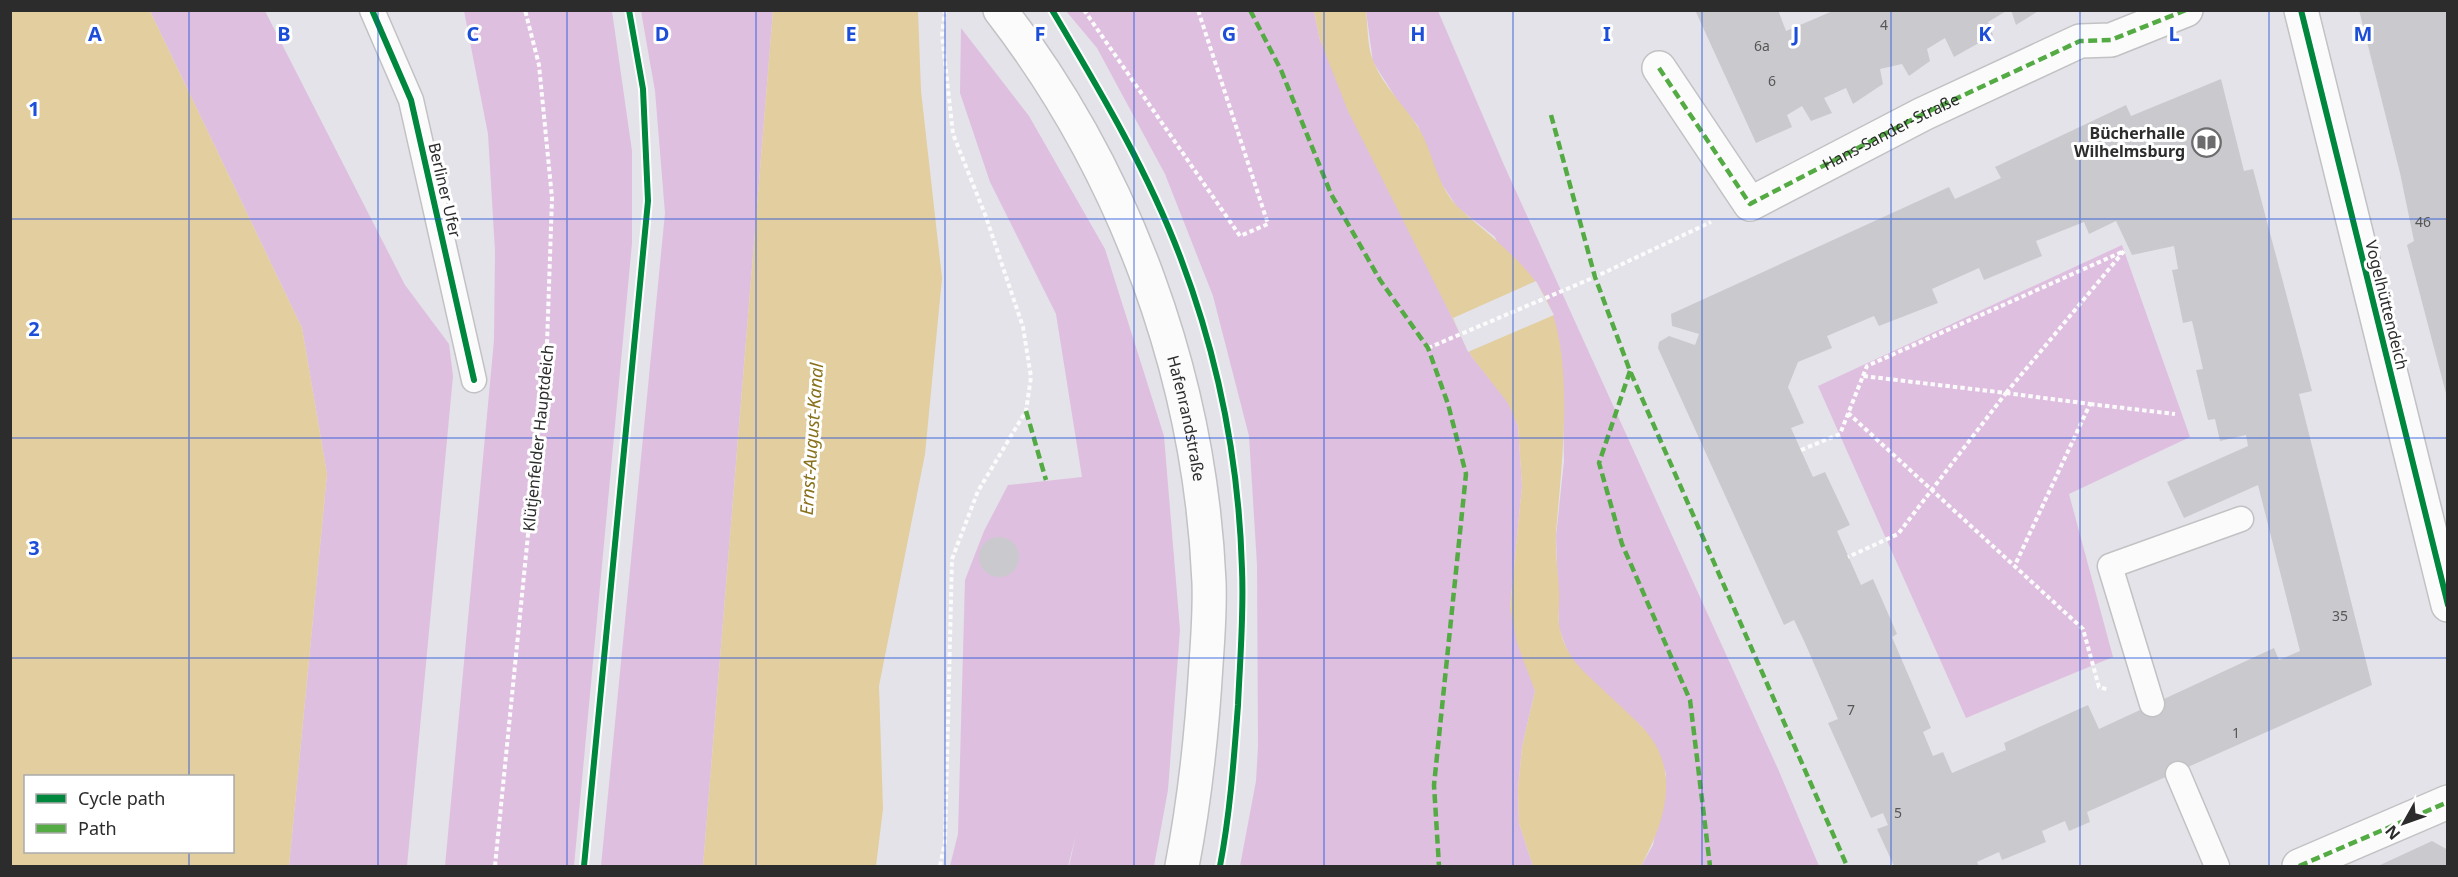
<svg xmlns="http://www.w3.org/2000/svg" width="2458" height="877" viewBox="0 0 2458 877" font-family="'Noto Sans',sans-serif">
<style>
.green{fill:#dfbfdf}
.water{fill:#e2ce9e;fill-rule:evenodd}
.pier{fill:#e3e3e9}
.building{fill:#cacace;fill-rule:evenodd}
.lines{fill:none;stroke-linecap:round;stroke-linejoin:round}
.lane-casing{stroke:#c2c2c4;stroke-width:27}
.street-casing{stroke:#c2c2c4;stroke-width:36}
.secondary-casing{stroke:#c2c2c4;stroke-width:36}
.path{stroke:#fbfbfc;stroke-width:4;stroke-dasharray:4.5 3;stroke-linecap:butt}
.lane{stroke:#fbfbfc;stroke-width:24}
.street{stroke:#fbfbfc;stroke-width:33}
.secondary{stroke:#fbfbfc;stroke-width:33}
.quiet{stroke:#54ab44;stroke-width:4.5;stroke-dasharray:9 4.5;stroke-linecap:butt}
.cycleway-casing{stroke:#fff;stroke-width:10}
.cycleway{stroke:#00873e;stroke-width:6}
.grid{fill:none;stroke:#1d4ed8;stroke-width:1.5;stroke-opacity:0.55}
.labels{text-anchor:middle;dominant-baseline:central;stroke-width:6;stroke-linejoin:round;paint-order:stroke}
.number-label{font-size:14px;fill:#565657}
.street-label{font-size:16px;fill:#2c2c2c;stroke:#fff}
.poi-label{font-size:16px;font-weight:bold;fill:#2c2c2c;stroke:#fff;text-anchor:end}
.water-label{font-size:18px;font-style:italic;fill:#89711b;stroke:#fff}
.grid-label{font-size:20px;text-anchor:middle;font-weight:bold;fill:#1d4ed8;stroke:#fff;stroke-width:6;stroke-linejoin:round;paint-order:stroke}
</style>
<rect width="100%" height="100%" fill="#e3e3e9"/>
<g class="green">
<path d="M150,11H265L405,285L449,344L453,376L407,866H289L327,474L302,328Z"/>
<path d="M464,11H612L632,151V243L574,866H445L494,340L495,251L488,134Z"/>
<path d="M641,11H773L703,866H601L665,213L655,91Z"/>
<path d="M1066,11H1314L1320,40L1460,334L1472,357L1509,403L1518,426L1522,486L1510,608L1535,691L1522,747L1518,789L1519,823L1533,866H1240L1256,781L1258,746L1257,565L1249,436L1213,296L1165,174L1097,48Z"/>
<path d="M1366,11H1438L1504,165L1778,769L1819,866H1641L1653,845L1666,774L1658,751L1643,728L1571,661L1559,628L1556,536L1564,461L1563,400L1495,237L1457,207L1439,180L1418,126L1399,103L1373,62Z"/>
<path d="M961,28L1029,116L1105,249L1164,436L1180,630L1168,790L1154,866H1069L1076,835L1068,866H950L958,834L965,580L984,531L1008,485L1082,477L1056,314L990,182L960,93Z"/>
<path d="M2122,245L2190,437L2069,494L2113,657L1966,718L1818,386Z"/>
</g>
<g class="water">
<path d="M10,11H150L302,328L327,474L289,866H11ZM26,776H232V852H26Z"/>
<path d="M773,11H918L921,91L942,278L925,454L879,686L883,809L876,866H703Z"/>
<path d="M1314,11H1366C1368,27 1367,48 1374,63C1384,87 1404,105 1418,127C1434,153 1436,186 1459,208C1488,235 1527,262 1546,298C1576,358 1561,468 1556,533C1555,552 1558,572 1559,591C1560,603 1557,618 1560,630C1567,657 1578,666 1597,684C1612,699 1629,713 1643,728C1682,770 1665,822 1641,866H1533L1519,823L1518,789L1522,747L1535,691L1517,643L1510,608L1522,486L1518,426L1508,403L1472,357L1348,111L1320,40Z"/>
</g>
<path class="pier" d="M1536,281L1554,315L1468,352L1453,318Z"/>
<g class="building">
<path d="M1695,10H1778L1786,31L1835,10H2008L1988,22L1993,35L1954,57L1945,38L1927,49L1930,61L1909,76L1902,64L1880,69L1883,84L1853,104L1846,88L1824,98L1832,113L1811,121L1802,106L1787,115L1792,127L1756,143Z"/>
<path d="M2011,10H2040L2016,25Z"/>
<path d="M2359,10H2448V401L2407,245L2414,241L2400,173Z"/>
<path d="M2221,79L2244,171L2253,169L2312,391L2299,394L2372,685L2087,812L2090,822L2069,831L2065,821L2042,831L2046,842L2002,860L1999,852L1977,862L1979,866H1894L1877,829L1888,825L1883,813L1871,818L1828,723L1838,719L1805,643L1794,620L1784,625L1658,348L1659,342L1669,336L1695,345L1699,334L1672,326L1671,314L1949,187L1955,199L2001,178L1995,167L2126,105L2131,116ZM2116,221L2132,255L2174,246L2178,269L2172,270L2183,323L2192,321L2203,369L2196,370L2208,420L2215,419L2220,441L2246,435L2248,446L2167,482L2184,518L2258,485L2300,651L2279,660L2274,648L2099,729L2088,705L2004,743L2006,750L1952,773L1943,752L1933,756L1923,732L1931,728L1892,637L1897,634L1873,579L1861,585L1837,531L1850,525L1825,472L1813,477L1791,428L1804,423L1788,387L1798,362L1832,348L1827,336L1874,316L1879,326L1938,303L1932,289L1979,268L1984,280L2042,256L2036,241L2084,222L2089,234Z"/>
<circle cx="999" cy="557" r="20"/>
<path d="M2432,841L2448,850V866H2378Z"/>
</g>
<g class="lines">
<defs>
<g id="lane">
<path d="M372,10L411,100L474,380"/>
<path d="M2152,704L2110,566L2241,519"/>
<path d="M2178,774L2217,866"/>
</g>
<g id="street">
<path d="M2301,10L2448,605"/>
<path id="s1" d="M1659,68L1750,204L1923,114L2080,41L2111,40L2186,10"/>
<path d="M2299,866L2448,802"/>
</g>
<g id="secondary">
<path id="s2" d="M1000,10C1126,173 1200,376 1209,582C1210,609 1208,637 1206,664C1202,732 1195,799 1182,866"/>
</g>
</defs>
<use href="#lane" class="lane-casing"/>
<use href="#street" class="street-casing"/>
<use href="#secondary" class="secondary-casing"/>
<g class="path">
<path d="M1084,10L1240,236L1268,224L1198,10"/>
<path d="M1428,348L1595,277L1711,222"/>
<path d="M1863,376L1867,366L2124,251L2006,393"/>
<path d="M2006,393L2090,404L2015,565"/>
<path d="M2090,404L2175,414"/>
<path d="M1848,413L2083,629L2099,687L2109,690"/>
<path d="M1801,450L1840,434L1863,376L2006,393L1898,534L1848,557"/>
<path d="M495,866L547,344L552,198L539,65L525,10"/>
<path d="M940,866L945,842L952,559L978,491L1026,411L1031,377L1023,327L986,217L953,134L942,35L945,10"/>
</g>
<use href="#lane" class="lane"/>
<use href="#street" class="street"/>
<use href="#secondary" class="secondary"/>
<g class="quiet">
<path d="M1250,10L1281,70L1331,194L1380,280L1428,348L1448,404L1466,474L1434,785L1439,866"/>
<path d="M1659,68L1750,204L1923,114L2080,41L2111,40L2186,10"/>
<path d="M1551,115L1595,277L1630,371L1847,866"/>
<path d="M1630,371L1599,463L1622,544L1690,700L1710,866"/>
<path d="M1026,411L1046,480"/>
<path d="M2299,866L2448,802"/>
</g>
<defs>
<g id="cycleway">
<path d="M372,10L411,100L474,380"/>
<path d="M1052,10C1100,91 1148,171 1181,259C1218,357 1239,464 1242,569C1244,614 1240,659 1238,705C1234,758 1230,814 1220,866"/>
<path d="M2301,10L2448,605"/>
<path d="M584,866L648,201L643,89L629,10"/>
</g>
</defs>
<use href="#cycleway" class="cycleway-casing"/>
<use href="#cycleway" class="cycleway"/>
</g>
<path class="grid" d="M189,10V776M378,10V866M567,10V866M756,10V866M945,10V866M1134,10V866M1324,10V866M1513,10V866M1702,10V866M1891,10V866M2080,10V866M2269,10V866M10,219H2448M10,438H2448M10,658H2448M189,852V866"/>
<defs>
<symbol id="library-ring" viewBox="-11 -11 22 22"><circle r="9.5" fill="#fff" stroke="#6c6c6e" stroke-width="1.5"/><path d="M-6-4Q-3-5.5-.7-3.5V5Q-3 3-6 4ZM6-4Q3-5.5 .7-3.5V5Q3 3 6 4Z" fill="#6c6c6e"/></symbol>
</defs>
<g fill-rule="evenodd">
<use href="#library-ring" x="2190" y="126" width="33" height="33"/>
</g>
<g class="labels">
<g class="number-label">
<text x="1884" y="24">4</text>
<text x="1762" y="45">6a</text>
<text x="1772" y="80">6</text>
<text x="2423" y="221">46</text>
<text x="2340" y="615">35</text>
<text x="1851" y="709">7</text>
<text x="2236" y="732">1</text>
<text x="1898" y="812">5</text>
</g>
<g class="street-label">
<text stroke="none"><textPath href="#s1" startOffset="322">Hans-Sander-Straße</textPath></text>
<text transform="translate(445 190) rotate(77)">Berliner Ufer</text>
<text transform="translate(2387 305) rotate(76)">Vogelhüttendeich</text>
<text stroke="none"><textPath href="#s2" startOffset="453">Hafenrandstraße</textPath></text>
<text transform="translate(538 438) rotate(-84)">Klütjenfelder Hauptdeich</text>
</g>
<g class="poi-label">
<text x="2185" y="133">Bücherhalle<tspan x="2185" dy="18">Wilhelmsburg</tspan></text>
</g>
<g class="water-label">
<text transform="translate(811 439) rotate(-86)">Ernst-August-Kanal</text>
</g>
</g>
<g class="grid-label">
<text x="95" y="41">A</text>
<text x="284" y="41">B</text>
<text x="473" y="41">C</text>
<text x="662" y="41">D</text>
<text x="851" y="41">E</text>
<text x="1040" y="41">F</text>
<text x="1229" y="41">G</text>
<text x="1418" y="41">H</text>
<text x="1607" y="41">I</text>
<text x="1796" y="41">J</text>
<text x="1985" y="41">K</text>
<text x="2174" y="41">L</text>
<text x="2363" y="41">M</text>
<text x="34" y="116">1</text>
<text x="34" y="336">2</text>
<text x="34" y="555">3</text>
</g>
<rect width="2458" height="877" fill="none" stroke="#2c2c2c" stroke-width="24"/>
<rect x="24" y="775" width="210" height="78" fill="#ffffff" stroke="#ababab" stroke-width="1.5"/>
<rect x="36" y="794" width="30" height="9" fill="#00873e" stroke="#ababab" stroke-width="1.5"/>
<text x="78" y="805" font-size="18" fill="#2c2c2c">Cycle path</text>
<rect x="36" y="824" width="30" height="9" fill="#54ab44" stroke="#ababab" stroke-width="1.5"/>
<text x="78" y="835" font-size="18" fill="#2c2c2c">Path</text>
<g transform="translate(2404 823) rotate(230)" stroke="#ffffff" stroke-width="4.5" paint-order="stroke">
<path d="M0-4.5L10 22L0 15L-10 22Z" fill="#2c2c2c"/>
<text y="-9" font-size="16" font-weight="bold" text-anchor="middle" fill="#2c2c2c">N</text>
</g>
</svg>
